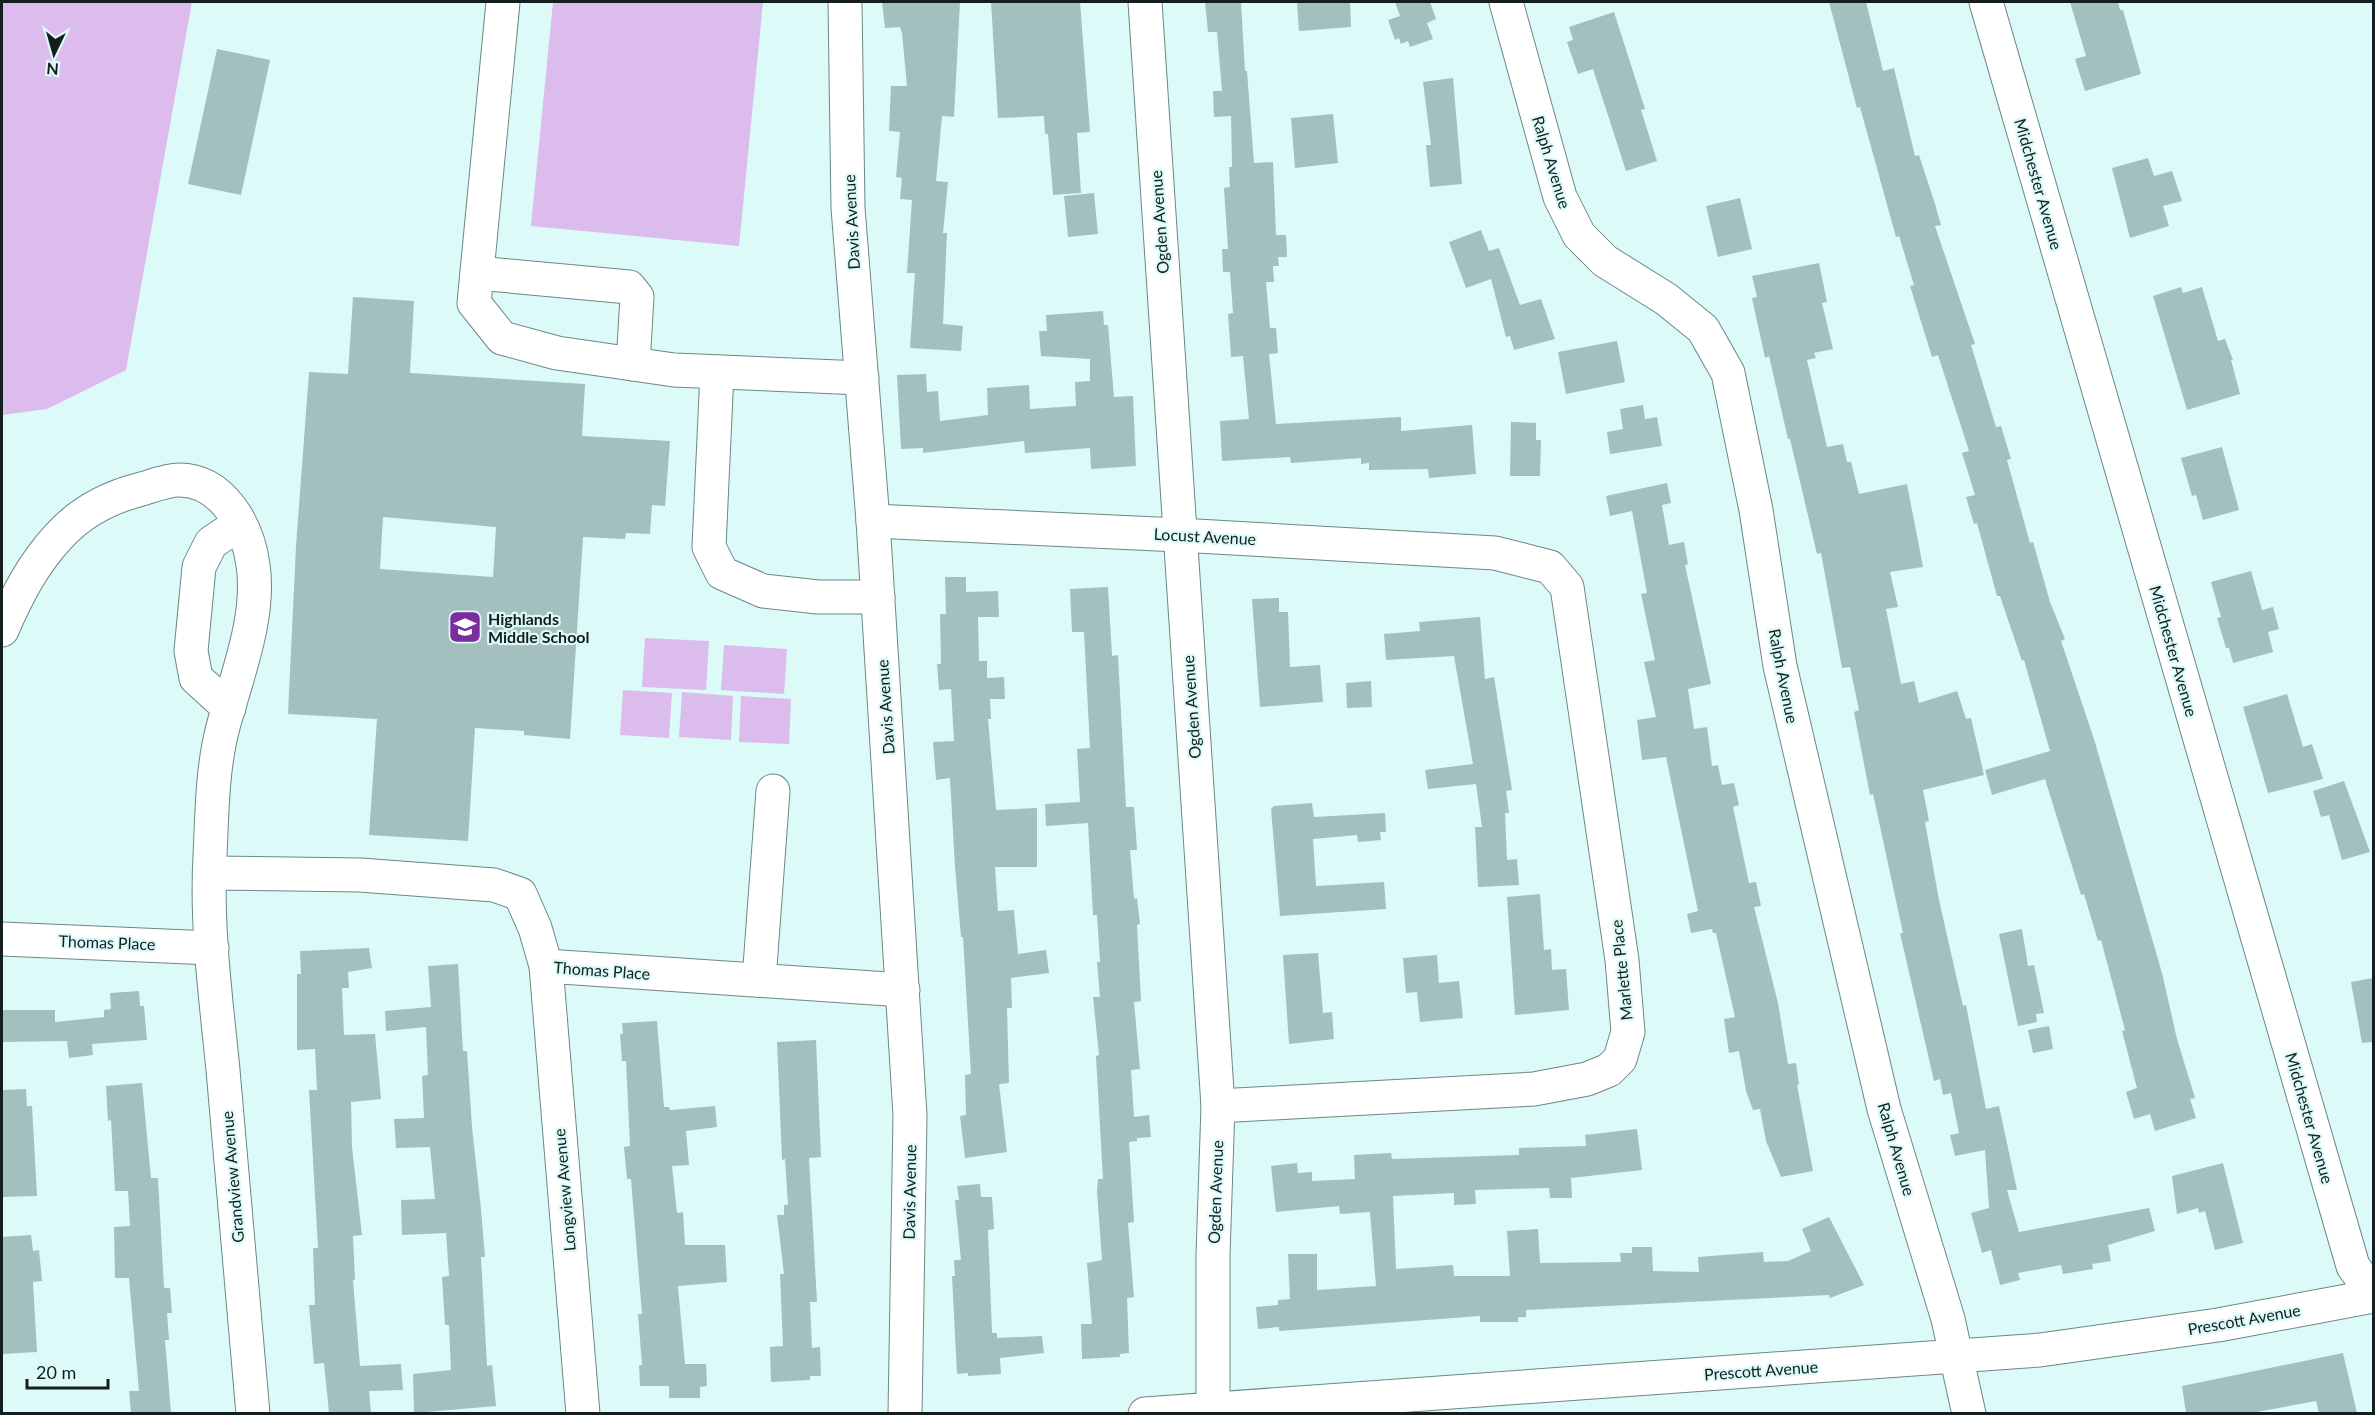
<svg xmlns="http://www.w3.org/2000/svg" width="2375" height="1415" viewBox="0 0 2375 1415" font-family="Lato,sans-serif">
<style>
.grass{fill:#dbbcec}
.building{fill:#a3c0bf;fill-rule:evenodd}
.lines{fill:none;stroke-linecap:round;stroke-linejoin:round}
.minor-casing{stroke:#6c8786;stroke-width:35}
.minor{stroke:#fff;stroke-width:33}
.labels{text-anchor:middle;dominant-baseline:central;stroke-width:4.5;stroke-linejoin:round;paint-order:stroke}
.street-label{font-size:16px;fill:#141e1e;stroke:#dcfaf8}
.poi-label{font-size:16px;font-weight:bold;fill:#141e1e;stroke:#dcfaf8;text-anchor:start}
</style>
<rect width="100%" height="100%" fill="#dcfaf8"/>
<g class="grass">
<path d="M2,2H192L126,370L47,409L2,415Z"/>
<path d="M553,2H763L739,246L531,226Z"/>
<path d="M645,638L709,641L706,690L642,687Z"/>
<path d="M724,645L787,649L784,694L721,690Z"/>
<path d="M623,690L672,693L669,738L620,735Z"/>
<path d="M682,692L733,696L731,740L679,737Z"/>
<path d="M741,696L791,699L789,744L739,742Z"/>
</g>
<g class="building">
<path d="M882,2H960L954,117L942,116L936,181L948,182L943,233H947L943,324L963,326L961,351L910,348L915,273H907L912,200L900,199L902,178L896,177L900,132L889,131L891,86H907L902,33L900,27L885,28Z"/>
<path d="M991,2H1080L1090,132L1077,133L1081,193L1053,195L1048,134H1045L1044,116L998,118Z"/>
<path d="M1205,2H1241L1245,71H1247L1254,163L1273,162L1276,235H1286L1287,257H1278L1279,266H1273L1274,282H1266L1270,328H1276L1278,353L1269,354L1276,424L1401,417V431L1472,425L1476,474L1429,478L1428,469L1369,470V463L1361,464V458L1291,463L1290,457L1222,461L1220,421L1249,419L1243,356L1231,357L1228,314L1233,313L1230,272H1223L1222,249H1228L1224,188L1230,187L1229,167H1232L1231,116L1214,117L1213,91H1222L1217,32H1208Z"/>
<path d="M1297,2H1350L1351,27L1299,31Z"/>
<path d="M1395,2H1430L1436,19L1427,23L1433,39L1410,47L1408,41L1401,44L1399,38L1395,40L1388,20L1400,16Z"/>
<path d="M1829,2H1866L1883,71L1894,68L1915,156L1919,155L1935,204L1941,225L1935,226L1975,344L1971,345L1996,427L2001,426L2011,459L2007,460L2030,543L2033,542L2050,602L2065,639L2061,641L2094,739L2162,973L2177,1039L2195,1098L2190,1099L2196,1118L2155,1131L2150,1114L2134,1119L2126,1092L2137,1088L2122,1031L2125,1030L2101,940L2098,941L2084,894L2081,895L2045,779L1992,795L1985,770L2050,751L2024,660L2022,661L2000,596H1997L1977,523L1974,524L1966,497L1975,495L1962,453L1969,451L1938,355L1932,357L1910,286L1914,285L1899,236L1896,237L1860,107L1857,108Z"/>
<path d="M2070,2H2118L2120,10H2123L2141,74L2085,91L2075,59L2086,56Z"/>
<path d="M1614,12L1645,109L1641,110L1657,161L1626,171L1593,69L1578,74L1567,42L1573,40L1569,27Z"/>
<path d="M217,49L270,60L241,195L188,184Z"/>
<path d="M1453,78L1462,184L1430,187L1426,145H1431L1423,82Z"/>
<path d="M1333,114L1338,163L1295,168L1291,118Z"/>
<path d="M2148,158L2154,176L2172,171L2182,201L2163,206L2169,226L2130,238L2112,168Z"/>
<path d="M1094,193L1098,234L1068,237L1064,196Z"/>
<path d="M1740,198L1752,249L1718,257L1706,206Z"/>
<path d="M1481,230L1489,251L1499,248L1520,305L1541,299L1555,339L1514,350L1510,336L1506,337L1491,279L1466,288L1449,242Z"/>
<path d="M1819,263L1827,302L1822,303L1833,349L1814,353L1816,358L1807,360L1827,447L1843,444L1847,462H1851L1859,494L1907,484L1923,567L1890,572L1898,607L1886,609L1901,684L1914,681L1919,703L1957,691L1966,719L1971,718L1984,775L1923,790L1929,821L1925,822L1939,900L1963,1006L1966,1005L1986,1109L1999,1106L2017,1190H2007L2019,1232L2149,1208L2155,1231L2108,1245L2111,1261L2092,1264L2093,1269L2063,1274L2061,1265L2018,1273L2020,1280L2000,1285L1991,1250L1982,1253L1971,1213L1989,1208L1985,1150L1955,1156L1950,1135L1959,1133L1951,1093L1943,1095L1940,1079L1934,1081L1900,933H1903L1873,794L1870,795L1854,712L1859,710L1850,667L1842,668L1821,553L1817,554L1790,439H1788L1769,356L1765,358L1752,298L1757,297L1752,276Z"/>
<path d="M2181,287L2183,293L2202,287L2218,341L2225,339L2233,360H2231L2240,394L2187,410L2153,296Z"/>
<path d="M353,297L414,301L410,373L585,384L582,436L670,441L665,506L652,505L650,534L626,533L625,539L583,537L570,739L524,735V731L475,728L468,841L369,835L377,719L288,714L296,546L309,372L348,374ZM383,517L496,527L493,577L380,569Z"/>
<path d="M1103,311L1104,325H1108L1114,397L1133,396L1136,466L1091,469L1090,448L1025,453L1024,441L923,453V448L901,449L897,375L926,374L927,392L938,391L940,421L988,415L987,388L1029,385L1030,409L1076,406L1075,382L1090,381V359L1041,356L1039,331H1047L1046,315Z"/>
<path d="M1617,341L1625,382L1566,394L1558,352Z"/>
<path d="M1643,405L1645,419L1657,417L1662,446L1610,454L1607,432L1623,429L1620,409Z"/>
<path d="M1511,422L1536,423V440H1541L1540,476H1510Z"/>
<path d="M2222,447L2239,510L2203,520L2196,495L2192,496L2181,458Z"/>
<path d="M1667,483L1671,503L1662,505L1669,545L1684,542L1688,564L1685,565L1711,684L1688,689L1694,729L1707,727L1712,766L1718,765L1722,785L1734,783L1739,805L1733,807L1749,883L1756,882L1761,906L1754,907L1778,1003L1788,1064L1796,1063L1799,1084L1797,1085L1813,1171L1781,1177L1766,1141L1760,1109L1753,1110L1746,1091L1739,1051L1729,1053L1724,1019L1735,1017L1716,933H1713L1712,929L1691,933L1687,914L1698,911L1666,757L1642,760L1637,720L1656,717L1644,662L1655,660L1641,594L1647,593L1632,511L1610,516L1606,496Z"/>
<path d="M2251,571L2262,610L2273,607L2279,629L2268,632L2273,652L2233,663L2229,648H2226L2217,618L2221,617L2211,582Z"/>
<path d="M945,577H966V592L998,591L999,617H978L979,661H987V678L1004,677L1005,699H990L991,719H988L996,810L1037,808V867H995L998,911L1014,910L1018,954L1046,950L1049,973L1011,978L1012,1008H1007L1009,1083L999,1084L1007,1152L965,1158L960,1116L966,1115L965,1075L971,1074L963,937H961L955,867L950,778L936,780L933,742L954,741L951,689L939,690L937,664H941L940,614H946Z"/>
<path d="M1108,587L1112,656L1118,655L1126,807H1134L1137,850H1130L1134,899L1137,898L1140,924L1137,925L1141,1001L1134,1002L1140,1069L1131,1070L1134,1117L1149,1115L1151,1137L1137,1138V1141L1129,1142L1134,1222L1128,1223L1134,1297L1127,1298L1129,1353L1120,1354V1357L1082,1359L1081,1324H1092L1087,1263L1102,1260L1097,1191L1098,1179H1103L1096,1056L1099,1055L1093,997H1100L1097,962H1100L1097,915H1093L1088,823L1046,826L1045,804L1080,802L1077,749L1090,748L1084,632H1072L1070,589Z"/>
<path d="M1279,598V612H1288L1290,667L1320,665L1323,702L1260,707L1252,599Z"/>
<path d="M1480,617L1485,679L1494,677L1512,790L1506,791L1509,813H1505L1507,860L1517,859L1519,885L1478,887L1475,827H1482L1476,784L1428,789L1425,770L1473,764L1454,656L1386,660L1384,634L1420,631L1419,622Z"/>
<path d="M1371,681L1372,707L1347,708L1346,683Z"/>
<path d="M2287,694L2303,747L2312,744L2323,779L2268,793L2243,707Z"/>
<path d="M2344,781L2370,852L2342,860L2329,815L2321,817L2313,791Z"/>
<path d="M1312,803L1314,817L1385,813L1386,832H1380L1381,840L1358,842L1357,835L1313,839L1316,886L1384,882L1386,909L1280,916L1271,809L1274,806Z"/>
<path d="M1540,894L1544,950L1551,949L1552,970L1566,969L1569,1010L1515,1015L1507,897Z"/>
<path d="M2022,929L2028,966L2034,965L2044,1013L2036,1014L2037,1022L2018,1026L1999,934Z"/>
<path d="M369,948L372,968L348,972L349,988H342L344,1035L375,1034L381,1099L351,1102L352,1147L362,1235L353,1236L355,1280H353L360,1366L401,1364L403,1390L369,1391L371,1413H329L324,1363L314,1364L309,1305H315L313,1248H318L309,1090H317L315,1049L297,1050V974H301L300,951Z"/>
<path d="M1318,953L1323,1013L1332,1012L1334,1039L1289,1044L1283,955Z"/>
<path d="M1437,955L1439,983L1459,981L1463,1018L1420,1022L1417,992L1406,993L1403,958Z"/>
<path d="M458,964L463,1051H467L472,1127L481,1209L485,1257H481L487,1366L492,1365L496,1406L414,1413L413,1374L451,1370L449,1325H445L442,1277L449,1276L446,1233L402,1235L401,1200L435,1199L430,1147L396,1148L394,1119L424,1118L422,1076L428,1075L426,1027L386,1031L385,1011L431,1007L428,966Z"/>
<path d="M2373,978V1042L2362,1043L2351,982Z"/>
<path d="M139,991L140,1006H144L147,1040L92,1044L93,1055L69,1058L67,1041L2,1042V1010H55V1022L104,1017V1010L111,1009L110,993Z"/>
<path d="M657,1021L664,1107H669L670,1110L715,1106L717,1127L686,1131L689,1165L672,1166L677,1213L683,1212L685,1245H725L727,1282L678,1286L685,1364H706L707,1386L700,1387V1398H669V1386H640L639,1365H642L638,1314H642L631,1179H627L624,1147L630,1146L626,1061H622L620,1034H623L622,1023Z"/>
<path d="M2049,1026L2053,1049L2033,1053L2028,1030Z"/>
<path d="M816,1040L821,1157L809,1158L817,1302H810L812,1348L820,1347L821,1376H810V1380L771,1382L770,1347L783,1346L780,1274H784L777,1215H784V1205H788L785,1159L782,1160L777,1042Z"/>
<path d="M142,1083L151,1178H158L164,1288H170L172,1313H167L169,1340H165L171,1413H131L129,1391H139L129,1278H115L114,1227L130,1226L128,1191H115L111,1120L108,1121L106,1086Z"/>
<path d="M26,1089L27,1106H32L37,1196L2,1197V1090Z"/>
<path d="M1637,1129L1642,1170L1571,1178L1572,1198H1550L1549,1188L1475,1190L1476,1204L1454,1205V1193L1393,1196L1396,1269L1453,1265L1454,1276H1510L1507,1231L1538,1229L1540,1263L1621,1262L1620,1253H1632V1247H1652L1653,1271L1699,1272L1698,1257L1763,1252L1764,1262L1788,1261L1811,1251L1802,1229L1829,1217L1864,1285L1830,1298L1829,1295L1526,1310V1317H1518V1322H1480V1316L1279,1331V1327L1258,1329L1256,1307L1278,1305V1300L1290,1299L1288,1254H1317V1290L1376,1286L1370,1212L1340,1214L1339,1206L1276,1212L1271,1166L1297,1163L1298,1173L1312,1172V1181L1355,1179L1354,1155L1391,1153L1392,1159L1519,1155V1148L1586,1146L1585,1135Z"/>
<path d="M2223,1163L2243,1243L2215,1250L2205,1211L2199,1213L2198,1208L2177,1214L2172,1176Z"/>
<path d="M980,1184L981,1197H992L994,1229L988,1230L992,1333H997V1338L1042,1336L1044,1353L1000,1358L1001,1374L968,1376V1373L957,1374L952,1276H955L954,1260H961L955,1200H959L957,1186Z"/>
<path d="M31,1235L33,1251L39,1250L42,1281L33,1282L37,1352L2,1354V1237Z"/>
<path d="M2343,1353L2357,1413H2319L2316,1401L2251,1413H2186L2182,1386Z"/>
</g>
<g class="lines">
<defs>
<g id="minor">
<path d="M503,2L474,303L502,338L557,353L674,370L862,378"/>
<path d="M845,2L848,208L873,521L910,1115L905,1414"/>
<path d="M1145,2L1218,1106L1213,1255V1414"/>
<path d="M1506,2L1560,197L1579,235L1605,261L1666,299L1703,329L1728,373L1756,510L1780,666L1884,1109L1948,1319L1969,1414"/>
<path d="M1986,2L2353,1266L2374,1295"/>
<path d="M477,273L629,287L637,297L633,364"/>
<path d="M717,372L709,547L722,573L763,591L818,597H878"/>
<path d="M873,521L1179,535L1495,553L1550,567L1567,587L1622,960L1628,1032L1620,1059L1609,1070L1587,1079L1534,1089L1218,1106"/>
<path d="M2,630C17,595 33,564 59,536C80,513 108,498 138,490C150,487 166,480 179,480C223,480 248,527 253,565C261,617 236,678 223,727C212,768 212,814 210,856C206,927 216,999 223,1070C233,1185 243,1299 253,1414"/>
<path d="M229,708L196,678L191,651L199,567L211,543L239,524"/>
<path d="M210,873L360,875L494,885L520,894L535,928L546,966L583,1414"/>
<path d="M2,939L212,948"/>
<path d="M546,966L903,990"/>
<path d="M759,980L773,791"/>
<path d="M1145,1414L2040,1350L2218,1325L2374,1296"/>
</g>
</defs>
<use href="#minor" class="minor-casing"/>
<use href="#minor" class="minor"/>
</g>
<defs>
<symbol id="school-square" viewBox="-11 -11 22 22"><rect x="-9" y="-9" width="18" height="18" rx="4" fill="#7b2c9d" stroke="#dcfaf8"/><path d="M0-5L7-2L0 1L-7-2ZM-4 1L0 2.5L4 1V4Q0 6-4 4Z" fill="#fff"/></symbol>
</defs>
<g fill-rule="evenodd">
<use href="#school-square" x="446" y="608" width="38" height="38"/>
</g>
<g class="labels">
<g class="street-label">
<text transform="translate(1552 162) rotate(73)">Ralph Avenue</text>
<text transform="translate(2039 184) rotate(74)">Midchester Avenue</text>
<text transform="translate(851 222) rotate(-93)">Davis Avenue</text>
<text transform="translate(1159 222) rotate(-94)">Ogden Avenue</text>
<text transform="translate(1205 536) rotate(3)">Locust Avenue</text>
<text transform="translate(2174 651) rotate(74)">Midchester Avenue</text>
<text transform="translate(1784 676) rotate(79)">Ralph Avenue</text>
<text transform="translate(885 707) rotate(-94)">Davis Avenue</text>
<text transform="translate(1191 707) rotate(-94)">Ogden Avenue</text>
<text transform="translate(107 942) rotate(2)">Thomas Place</text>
<text transform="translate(602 970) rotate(4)">Thomas Place</text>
<text transform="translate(1621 970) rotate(-96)">Marlette Place</text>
<text transform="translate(2310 1118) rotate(74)">Midchester Avenue</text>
<text transform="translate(1897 1149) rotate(74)">Ralph Avenue</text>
<text transform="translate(232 1177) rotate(-95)">Grandview Avenue</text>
<text transform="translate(564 1190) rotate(-95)">Longview Avenue</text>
<text transform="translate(909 1192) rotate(-89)">Davis Avenue</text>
<text transform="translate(1215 1192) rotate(-88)">Ogden Avenue</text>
<text transform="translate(2244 1319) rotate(-10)">Prescott Avenue</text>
<text transform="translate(1761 1370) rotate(-4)">Prescott Avenue</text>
</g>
<g class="poi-label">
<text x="488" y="618">Highlands<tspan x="488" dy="18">Middle School</tspan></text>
</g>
</g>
<rect width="2375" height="1415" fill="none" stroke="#141e1e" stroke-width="6"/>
<g transform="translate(54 54) rotate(185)" stroke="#dcfaf8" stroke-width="4.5" paint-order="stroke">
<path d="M0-4.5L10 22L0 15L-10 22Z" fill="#141e1e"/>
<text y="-9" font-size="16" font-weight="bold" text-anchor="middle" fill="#141e1e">N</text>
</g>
<path d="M27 1379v9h81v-9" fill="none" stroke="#141e1e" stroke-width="3"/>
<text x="36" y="1379" font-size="18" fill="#141e1e" stroke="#dcfaf8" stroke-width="4.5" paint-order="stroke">20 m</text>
</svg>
